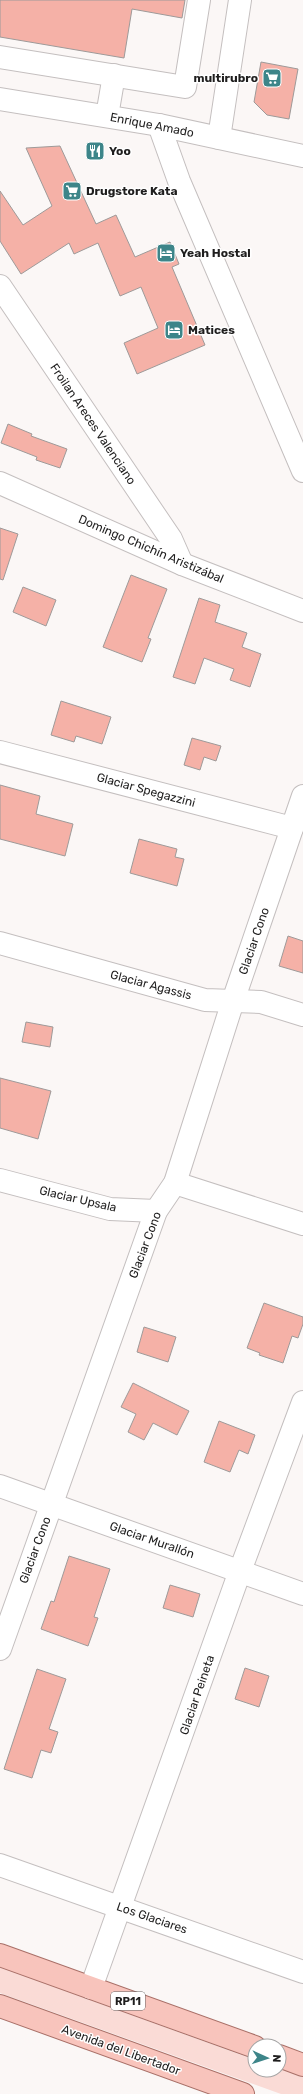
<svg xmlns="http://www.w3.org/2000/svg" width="303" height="2094" viewBox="0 0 303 2094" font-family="Rubik,sans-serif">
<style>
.green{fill:#fadbd6}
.building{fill:#f5b1a7;stroke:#9e9a99}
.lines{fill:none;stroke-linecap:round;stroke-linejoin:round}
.minor-casing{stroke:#c4bfbf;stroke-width:24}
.major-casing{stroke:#a97068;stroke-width:24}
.minor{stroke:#fff;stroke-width:22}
.major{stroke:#f8c4bc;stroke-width:22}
.labels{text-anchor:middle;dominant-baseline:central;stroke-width:3;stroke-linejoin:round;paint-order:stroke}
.shield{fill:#fff;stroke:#626262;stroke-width:1}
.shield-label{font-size:11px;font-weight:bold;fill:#1f1e1e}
.poi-label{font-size:12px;font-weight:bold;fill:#1f1e1e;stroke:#fff;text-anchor:start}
.street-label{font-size:12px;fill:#1f1e1e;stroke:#fff}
</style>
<rect width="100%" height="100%" fill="#fbf7f6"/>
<path class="green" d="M0,1967L255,2060V2070H279V2068L303,2077V2094H281L0,1993Z"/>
<g class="building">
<path d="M0,0H185L182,18L132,9L124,58L0,37Z"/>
<path d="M261,62L298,69L289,119L267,115L254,102Z"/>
<path d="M60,146L96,224L116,215L135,257L170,242L179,264L172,267L205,345L137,374L124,343L158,328L141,287L120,296L98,243L74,254L69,243L21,274L0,241V191L23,225L52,206L26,148Z"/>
<path d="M8,424L32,434L31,436L67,449L60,468L36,460L37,457L1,443Z"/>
<path d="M0,528L18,534L3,580L0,579Z"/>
<path d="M131,575L167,589L148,638L151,639L142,662L103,647Z"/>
<path d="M23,587L56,600L46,626L13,612Z"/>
<path d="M199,598L220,605L215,622L247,633L242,647L261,654L250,687L230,680L234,669L204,658L195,684L173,677Z"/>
<path d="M61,701L111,717L102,744L76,736L74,742L51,735Z"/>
<path d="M192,738L221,746L216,761L204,757L200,770L184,765Z"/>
<path d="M0,785L40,796L36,814L73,824L65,856L0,839Z"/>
<path d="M139,839L177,849L175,857L184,859L177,886L130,873Z"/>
<path d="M288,936L303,941V973L279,966Z"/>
<path d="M26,1022L53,1027L50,1047L22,1042Z"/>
<path d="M0,1078L51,1091L38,1139L0,1128Z"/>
<path d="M264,1303L303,1317V1324L298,1338L292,1336L283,1363L259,1355L260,1353L247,1348Z"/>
<path d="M144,1327L176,1337L168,1362L137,1352Z"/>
<path d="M133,1383L189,1411L177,1435L153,1423L144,1440L128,1432L136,1414L121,1407Z"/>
<path d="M219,1421L255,1435L248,1454L239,1450L230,1472L204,1462Z"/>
<path d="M69,1556L110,1569L94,1617L98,1618L88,1646L41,1629L51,1601L54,1602Z"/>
<path d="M170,1585L200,1594L193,1617L163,1608Z"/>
<path d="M245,1668L269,1676L259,1707L235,1699Z"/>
<path d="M37,1669L66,1679L49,1729L58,1732L51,1753L41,1750L32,1778L4,1769Z"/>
</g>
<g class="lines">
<defs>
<g id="minor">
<path d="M0,57L185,87L199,0"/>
<path d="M0,99L159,125L303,156"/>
<path d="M107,116L114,75"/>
<path d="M159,125L179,181L303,471"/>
<path d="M219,138L240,0"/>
<path d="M0,286L171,539L182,564"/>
<path d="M0,483L182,564L303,611"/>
<path d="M0,752L292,828"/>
<path d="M0,943L205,1000L261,1002L303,1015"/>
<path d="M0,1180L110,1209L156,1211"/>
<path d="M175,1183L303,1224"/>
<path d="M0,1486L303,1594"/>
<path d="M0,1649L156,1211L175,1183L233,1001L303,796"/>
<path d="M0,1865L303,1972"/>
<path d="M91,1988L240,1571L303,1402"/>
</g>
<g id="major">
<path d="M0,1955L255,2047"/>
<path d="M0,2006L243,2094"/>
<path d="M279,2056L303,2065"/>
</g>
</defs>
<use href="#minor" class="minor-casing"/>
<use href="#major" class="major-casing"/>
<use href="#minor" class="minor"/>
<use href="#major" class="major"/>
</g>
<defs>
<symbol id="supermarket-square" viewBox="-11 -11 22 22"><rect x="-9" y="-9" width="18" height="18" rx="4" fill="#3d8589" stroke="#fff"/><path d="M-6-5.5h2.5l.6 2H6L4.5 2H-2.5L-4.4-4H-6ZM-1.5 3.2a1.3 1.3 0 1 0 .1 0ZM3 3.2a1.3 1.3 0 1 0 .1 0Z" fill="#fff"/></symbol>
<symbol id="restaurant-square" viewBox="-11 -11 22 22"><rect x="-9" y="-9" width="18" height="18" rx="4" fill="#3d8589" stroke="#fff"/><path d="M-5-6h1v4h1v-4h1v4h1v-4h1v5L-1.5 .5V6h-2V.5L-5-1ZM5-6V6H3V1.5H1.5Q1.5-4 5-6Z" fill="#fff"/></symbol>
<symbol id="hotel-square" viewBox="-11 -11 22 22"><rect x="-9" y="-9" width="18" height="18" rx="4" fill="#3d8589" stroke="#fff"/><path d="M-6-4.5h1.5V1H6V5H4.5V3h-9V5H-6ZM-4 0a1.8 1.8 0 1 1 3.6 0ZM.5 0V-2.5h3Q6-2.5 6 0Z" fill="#fff"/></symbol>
</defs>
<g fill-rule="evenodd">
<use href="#supermarket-square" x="261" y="67" width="22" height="22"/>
<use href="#restaurant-square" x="84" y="140" width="22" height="22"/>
<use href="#supermarket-square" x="61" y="180" width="22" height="22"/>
<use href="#hotel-square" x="155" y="242" width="22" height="22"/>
<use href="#hotel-square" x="163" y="319" width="22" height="22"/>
</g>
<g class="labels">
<rect class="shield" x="111" y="1992" width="34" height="18" rx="3"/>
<g class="shield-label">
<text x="128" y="2001">RP11</text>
</g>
<g class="poi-label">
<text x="258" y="78" text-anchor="end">multirubro</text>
<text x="109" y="151">Yoo</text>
<text x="86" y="191">Drugstore Kata</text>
<text x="180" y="253">Yeah Hostal</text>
<text x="188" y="330">Matices</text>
</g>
<g class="street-label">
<text transform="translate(152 125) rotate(11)">Enrique Amado</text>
<text transform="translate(93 424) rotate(56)">Froilan Areces Valenciano</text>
<text transform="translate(151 549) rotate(23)">Domingo Chichín Aristizábal</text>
<text transform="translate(146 790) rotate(15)">Glaciar Spegazzini</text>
<text transform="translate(254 941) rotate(-71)">Glaciar Cono</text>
<text transform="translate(151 985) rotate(15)">Glaciar Agassis</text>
<text transform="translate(78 1199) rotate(13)">Glaciar Upsala</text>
<text transform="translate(145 1245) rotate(-69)">Glaciar Cono</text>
<text transform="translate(152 1540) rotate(19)">Glaciar Murallón</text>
<text transform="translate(35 1550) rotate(-70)">Glaciar Cono</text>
<text transform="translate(197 1695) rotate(-71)">Glaciar Peineta</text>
<text transform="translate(152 1918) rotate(19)">Los Glaciares</text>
<text transform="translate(121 2050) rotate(20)">Avenida del Libertador</text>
</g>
</g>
<g transform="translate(267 2058) rotate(93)"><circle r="19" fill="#ffffff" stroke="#a5a5a5"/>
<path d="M0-3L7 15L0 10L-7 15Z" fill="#3d8589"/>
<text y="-6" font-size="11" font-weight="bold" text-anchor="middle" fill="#1f1e1e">N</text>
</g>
</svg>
